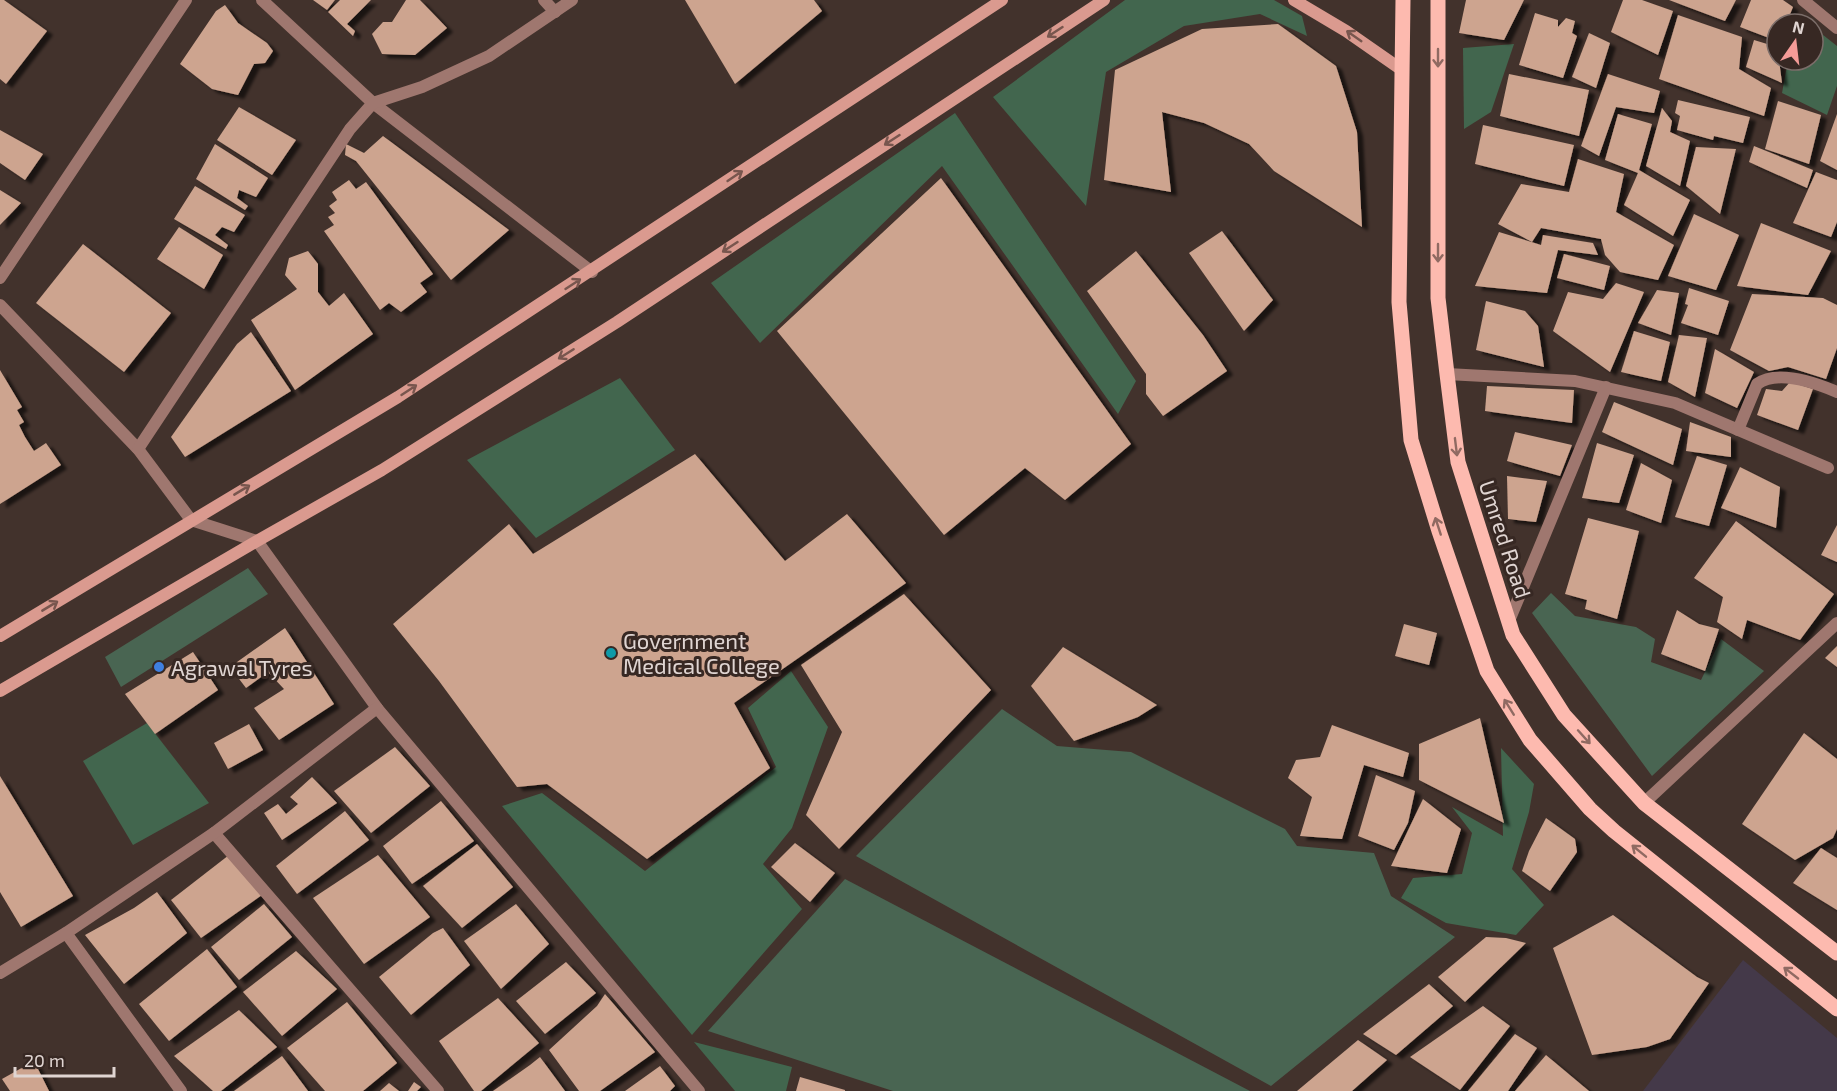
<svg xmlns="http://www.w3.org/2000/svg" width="1837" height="1091" viewBox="0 0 1837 1091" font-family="'Exo 2',sans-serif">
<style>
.commercial{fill:#443949}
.green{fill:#496552}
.forest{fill:#42664e}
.building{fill:#cda48f;filter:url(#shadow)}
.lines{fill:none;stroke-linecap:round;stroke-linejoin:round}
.street{stroke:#9f776f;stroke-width:12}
.secondary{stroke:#da9a8f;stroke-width:12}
.primary{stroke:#fdbaaf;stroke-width:15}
.oneway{stroke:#78564e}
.oneway2{stroke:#906a62}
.culture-dot{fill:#0f9aa8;stroke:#372823;stroke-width:2}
.shop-dot{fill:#3f7fe0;stroke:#372823;stroke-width:2}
.labels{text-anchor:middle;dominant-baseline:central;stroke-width:6;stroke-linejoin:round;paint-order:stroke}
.street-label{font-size:22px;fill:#e0d5d2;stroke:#372823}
.poi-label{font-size:22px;fill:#e0d5d2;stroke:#372823;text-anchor:start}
</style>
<defs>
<filter id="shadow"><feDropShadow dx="6" dy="4" stdDeviation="1.5" flood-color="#0009"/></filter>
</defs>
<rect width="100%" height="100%" fill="#42322c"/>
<path class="commercial" d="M1743,960L1837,1038V1091H1643Z"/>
<g class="green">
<path d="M248,568L268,594L121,687L105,657Z"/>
<path d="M1551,593L1575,616L1636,627L1655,639L1651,662L1701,680L1721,639L1764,671L1652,776L1532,613Z"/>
<path d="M1002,709L1057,746L1131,752L1285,829L1297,846L1374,853L1391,896L1455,937L1271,1086L856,856Z"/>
<path d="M845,879L1250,1091H893L708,1031Z"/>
</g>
<g class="forest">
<path d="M1125,0H1274L1302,16L1307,36L1260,14L1184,26L1106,72L1086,206L993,97Z"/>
<path d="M1813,27L1837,46V86L1827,115L1782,93L1788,60H1813Z"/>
<path d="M1514,44L1491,112L1464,129L1463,48Z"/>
<path d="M955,113L1136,381L1118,414L942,166L760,343L711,283Z"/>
<path d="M620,378L675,450L536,538L467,460Z"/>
<path d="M791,671L828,727L792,828L763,864L802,909L692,1035L502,806L542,793L645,871L776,767L748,708Z"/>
<path d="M147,723L209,803L133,845L83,761Z"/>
<path d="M1501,748L1534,784L1529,812L1512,869L1544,905L1516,935L1446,923L1401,898L1413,878L1462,874L1472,833L1452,807L1503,836Z"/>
<path d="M694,1042L792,1067L786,1091H735Z"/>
</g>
<g class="building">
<path d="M0,0H4L47,31L6,84L0,79Z"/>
<path d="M313,0H335L327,10Z"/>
<path d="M340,0H371L347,24L355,31L353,36L328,12Z"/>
<path d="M406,0H420L447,28L415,55L382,54L372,34L383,22H392Z"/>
<path d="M685,0H814L822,11L735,84Z"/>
<path d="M1466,0H1524L1504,40L1459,33Z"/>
<path d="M1623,0H1642L1673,11L1658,55L1611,32Z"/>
<path d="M1669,0H1736L1725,21Z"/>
<path d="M1751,0H1783L1793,7L1786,24H1777V41L1740,27Z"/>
<path d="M225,5L238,23L267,43L273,51L265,63L254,64L238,95L212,89L180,64L216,11Z"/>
<path d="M1535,13L1558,20V27L1566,18L1575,21L1572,33L1577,36L1563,78L1519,65Z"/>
<path d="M1678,15L1742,37L1739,69L1771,88L1764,116L1659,79Z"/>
<path d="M1278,24L1336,66L1357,132L1362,227L1274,171L1249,144L1204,123L1162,112L1171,192L1104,180L1115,70L1202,29Z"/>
<path d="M1589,33L1610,43L1596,88L1572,77Z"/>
<path d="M1754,40L1777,47V60H1779L1782,83L1746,67Z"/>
<path d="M1509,74L1589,90L1579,136L1500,116Z"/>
<path d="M1608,74L1660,91L1654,113L1616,107L1599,156L1581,146Z"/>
<path d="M1678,100L1750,117L1743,143L1714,136L1713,140L1677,130L1680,116L1675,113Z"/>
<path d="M1778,101L1821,115L1809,164L1765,149Z"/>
<path d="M239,107L296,140L272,175L217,140Z"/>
<path d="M1662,108L1672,121L1670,132L1690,141L1680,186L1646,166Z"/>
<path d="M1618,114L1652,124L1639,170L1690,200L1673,236L1624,205L1638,173L1605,160Z"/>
<path d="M1837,114V170L1820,161Z"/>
<path d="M1483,125L1574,145L1564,186L1475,164Z"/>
<path d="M0,130L43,154L25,180L0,163Z"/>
<path d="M383,136L509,230L451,280L356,161L345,155L346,144L364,153Z"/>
<path d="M215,144L268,178L256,197L239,190L237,198L248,206L245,210L196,179Z"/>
<path d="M1754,146L1813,170L1807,188L1749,162Z"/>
<path d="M1696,147L1736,149L1720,214L1686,186Z"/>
<path d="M1578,159L1624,174L1616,212L1674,245L1658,280L1620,272L1605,255L1601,239L1541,228L1532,242L1498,224L1521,184L1569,192Z"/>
<path d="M1816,172L1837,180V222L1831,237L1793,223Z"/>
<path d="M941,178L1131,444L1065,500L1025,468L944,535L777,331Z"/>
<path d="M349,180L356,189L366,182L433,274L420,283L427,292L401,312L389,303L380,310L324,231L334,225L328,217L335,213L329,206L337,200L332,192Z"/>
<path d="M195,186L245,215L234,232L222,227L215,235L228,245L226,249L174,219Z"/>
<path d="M0,190L21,203L0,225Z"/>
<path d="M1694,214L1739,235L1716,290L1668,276Z"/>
<path d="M1761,223L1831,251L1808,295L1737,286Z"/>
<path d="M179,227L223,255L204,289L157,259Z"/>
<path d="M1222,231L1273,300L1244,331L1189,253Z"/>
<path d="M1499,232L1541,245L1543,235L1593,243L1598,255L1558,250L1547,293L1475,286Z"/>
<path d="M83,244L171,313L124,372L36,303Z"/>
<path d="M308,251L318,264V292L329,306L344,293L373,334L295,390L251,320L297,289L285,275L289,258Z"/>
<path d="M1136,251L1203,335L1227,371L1163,416L1146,394V374L1087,291Z"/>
<path d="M1564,254L1610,266L1604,290L1557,278Z"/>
<path d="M1616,283L1644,292L1610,372L1553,331L1568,292L1603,299Z"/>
<path d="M1689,288L1729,301L1718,335L1681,323L1688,305L1685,304Z"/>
<path d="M1657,290L1679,293L1671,335L1638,323Z"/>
<path d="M1752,294L1823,298L1837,305V348L1826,379L1788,367L1769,371L1730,350Z"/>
<path d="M1486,301L1525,311L1538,326L1544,367L1476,350Z"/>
<path d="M1634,331L1670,342L1661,381L1621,372Z"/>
<path d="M251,332L291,391L185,457L171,437L237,344Z"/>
<path d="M1679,335L1707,338L1695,397L1668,382Z"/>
<path d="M1715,349L1754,372L1737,408L1705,393Z"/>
<path d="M0,370L22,407L17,410L24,422L19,425L25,437L34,451L46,443L61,465L0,504Z"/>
<path d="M1790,382L1813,389L1798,430L1757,415L1766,389L1782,391Z"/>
<path d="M1487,386L1574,390L1572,423L1485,411Z"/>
<path d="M1614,402L1682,429L1673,465L1602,432Z"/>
<path d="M1690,422L1731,437V457L1686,451Z"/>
<path d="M1515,432L1572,445L1560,476L1507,461Z"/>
<path d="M1597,443L1634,455L1619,503L1582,498Z"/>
<path d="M695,454L785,561L847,514L906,583L734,703L770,768L647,859L547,784L517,787L439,681L393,624L509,524L533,554Z"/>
<path d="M1697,456L1727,465L1709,526L1675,517Z"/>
<path d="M1641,463L1672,480L1661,523L1626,510Z"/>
<path d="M1740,467L1780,487L1776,528L1721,508Z"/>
<path d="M1507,476L1547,481L1536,522L1508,519Z"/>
<path d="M1588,518L1639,531L1617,619L1585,609L1587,600L1565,594Z"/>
<path d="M1736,521L1834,594L1800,640L1747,620L1742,639L1717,622L1723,597L1694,578Z"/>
<path d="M1837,525V562L1821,555Z"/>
<path d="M904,594L991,690L839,849L806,815L842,732L801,665Z"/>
<path d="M1677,610L1699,624L1719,629L1705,671L1661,654Z"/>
<path d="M1404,624L1437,633L1429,665L1395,656Z"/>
<path d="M285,628L334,704L279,740L254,708L284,689L268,672L246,688L230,667Z"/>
<path d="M1837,646V667L1825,658Z"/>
<path d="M1063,647L1157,705L1138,717L1074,741L1031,686Z"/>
<path d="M193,652L218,690L155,734L125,694Z"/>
<path d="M1480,718L1504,823L1419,780V744Z"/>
<path d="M249,724L263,750L228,769L214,743Z"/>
<path d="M1332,725L1409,753L1403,777L1364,765L1342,839L1300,836L1312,797L1288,778L1296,760L1320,757Z"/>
<path d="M1804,733L1837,759V829L1833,838L1795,860L1742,824Z"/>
<path d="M395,747L430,786L371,833L334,791Z"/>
<path d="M1376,775L1415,791L1408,823L1394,850L1358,836Z"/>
<path d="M0,776L73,896L21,927L0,892Z"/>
<path d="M312,777L337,803L282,840L264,813L278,804L286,814L298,804L290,797Z"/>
<path d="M1423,799L1461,829L1447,873L1391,866Z"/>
<path d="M441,801L474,841L412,884L383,846Z"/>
<path d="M345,811L369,840L297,894L276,866Z"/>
<path d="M1546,818L1575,839L1577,852L1550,891L1522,871L1529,851Z"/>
<path d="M795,843L835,873L810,902L771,867Z"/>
<path d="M477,844L513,887L462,928L423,886Z"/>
<path d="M1821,848L1837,858V910L1793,883Z"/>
<path d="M229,855L262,895L201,938L171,900Z"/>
<path d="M378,855L430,917L364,964L313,898Z"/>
<path d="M157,892L187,933L124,984L85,935L134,908Z"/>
<path d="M264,904L292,937L239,980L211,947Z"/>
<path d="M516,904L549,944L501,989L464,941Z"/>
<path d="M1613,915L1697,977L1709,983L1670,1039L1647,1047L1592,1055L1553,948Z"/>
<path d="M443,928L470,965L411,1015L379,977L433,933Z"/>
<path d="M1486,937L1506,938L1526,943L1465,1002L1438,977Z"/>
<path d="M207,949L237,987L169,1041L139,1004Z"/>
<path d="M296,951L337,989L282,1036L243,992Z"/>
<path d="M566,962L596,993L545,1034L516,1001Z"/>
<path d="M1429,984L1453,1006L1396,1055L1363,1034Z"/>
<path d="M605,994L655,1052L600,1091H579L549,1050L597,1006Z"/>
<path d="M498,998L539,1043L481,1091H474L439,1041Z"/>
<path d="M347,1002L397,1063L363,1091H325L287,1048Z"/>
<path d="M1483,1006L1510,1026L1460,1090L1410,1057Z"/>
<path d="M239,1010L277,1047L221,1091H213L174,1056Z"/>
<path d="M1515,1034L1537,1048L1508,1091H1468Z"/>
<path d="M1358,1040L1387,1060L1352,1091H1297Z"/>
<path d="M1546,1055L1589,1091H1515Z"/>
<path d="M282,1056L308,1091H234Z"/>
<path d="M540,1057L565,1091H493L530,1065Z"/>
<path d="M34,1061L49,1091H10L2,1079Z"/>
<path d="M660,1066L675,1086L670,1091H625Z"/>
<path d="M800,1077L845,1090V1091H796Z"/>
<path d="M414,1082L421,1087L417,1091H408Z"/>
<path d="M389,1083L399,1091H380Z"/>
</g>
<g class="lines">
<g class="street">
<path d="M262,0L373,103L592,272"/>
<path d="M544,0L555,12"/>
<path d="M1803,0L1837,28"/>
<path d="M0,278L186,0"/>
<path d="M0,305L138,449L191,520L257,541L377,708L699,1091"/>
<path d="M1447,374L1575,381L1675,403L1828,468"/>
<path d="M1738,430L1757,384C1778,369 1816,383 1837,392"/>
<path d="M138,449L350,129L373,103L422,87L489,56L572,0"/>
<path d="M1509,621L1606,387"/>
<path d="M1644,803L1837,623"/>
<path d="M214,833L438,1091"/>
<path d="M66,933L181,1091"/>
<path d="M0,973L66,933L214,833L377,708"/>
</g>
<g class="secondary">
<path d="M1294,0L1346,31L1402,70"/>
<path d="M0,636L398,397L1002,0"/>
<path d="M0,691L257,541L382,470L617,322L1104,0"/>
</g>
<g class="primary">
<path d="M1403,0L1399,302L1411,440L1439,531L1487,671L1530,740L1590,809L1614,831L1837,1009"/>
<path d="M1438,0V298L1447,374L1458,462L1513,635L1564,715L1644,803L1837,953"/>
</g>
</g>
<defs><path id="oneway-shaft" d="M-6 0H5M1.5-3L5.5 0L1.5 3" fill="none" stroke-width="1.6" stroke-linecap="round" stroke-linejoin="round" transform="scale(1.5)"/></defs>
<g class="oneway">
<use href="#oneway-shaft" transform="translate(1055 32) rotate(147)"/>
<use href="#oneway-shaft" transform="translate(1354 36) rotate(-145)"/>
<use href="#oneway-shaft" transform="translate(892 140) rotate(147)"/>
<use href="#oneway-shaft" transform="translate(735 176) rotate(-34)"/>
<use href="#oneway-shaft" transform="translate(730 247) rotate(147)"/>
<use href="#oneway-shaft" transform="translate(573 284) rotate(-33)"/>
<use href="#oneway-shaft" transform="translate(566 354) rotate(148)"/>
<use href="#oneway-shaft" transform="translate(409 390) rotate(-33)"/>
<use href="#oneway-shaft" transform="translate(242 490) rotate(-31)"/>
<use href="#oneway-shaft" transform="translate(50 606) rotate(-31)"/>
</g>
<g class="oneway2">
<use href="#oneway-shaft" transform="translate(1438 58) rotate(90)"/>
<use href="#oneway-shaft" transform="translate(1438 253) rotate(90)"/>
<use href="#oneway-shaft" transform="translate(1456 447) rotate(83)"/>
<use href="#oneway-shaft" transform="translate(1438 526) rotate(-108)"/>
<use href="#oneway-shaft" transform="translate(1509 707) rotate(-122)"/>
<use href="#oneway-shaft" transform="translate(1584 737) rotate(48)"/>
<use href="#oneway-shaft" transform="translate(1639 851) rotate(-141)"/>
<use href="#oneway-shaft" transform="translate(1791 973) rotate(-142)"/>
</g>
<circle class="culture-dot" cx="611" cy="653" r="6"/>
<circle class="shop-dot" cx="159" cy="667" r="6"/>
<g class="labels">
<g class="street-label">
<text transform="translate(1506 539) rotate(72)">Umred Road</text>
</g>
<g class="poi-label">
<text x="623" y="640">Government<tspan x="623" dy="25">Medical College</tspan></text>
<text x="171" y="667">Agrawal Tyres</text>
</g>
</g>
<g transform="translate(1795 42) rotate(14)"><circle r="28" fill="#372823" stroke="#7b6d69" stroke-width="1.5"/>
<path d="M0-4.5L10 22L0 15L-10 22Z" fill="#f59b97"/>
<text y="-9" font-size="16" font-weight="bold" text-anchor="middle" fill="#e0d5d2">N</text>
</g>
<path d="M15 1067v9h99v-9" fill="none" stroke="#e0d5d2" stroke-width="3"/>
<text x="24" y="1067" font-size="18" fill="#e0d5d2" stroke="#372823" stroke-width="4.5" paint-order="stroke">20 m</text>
</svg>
